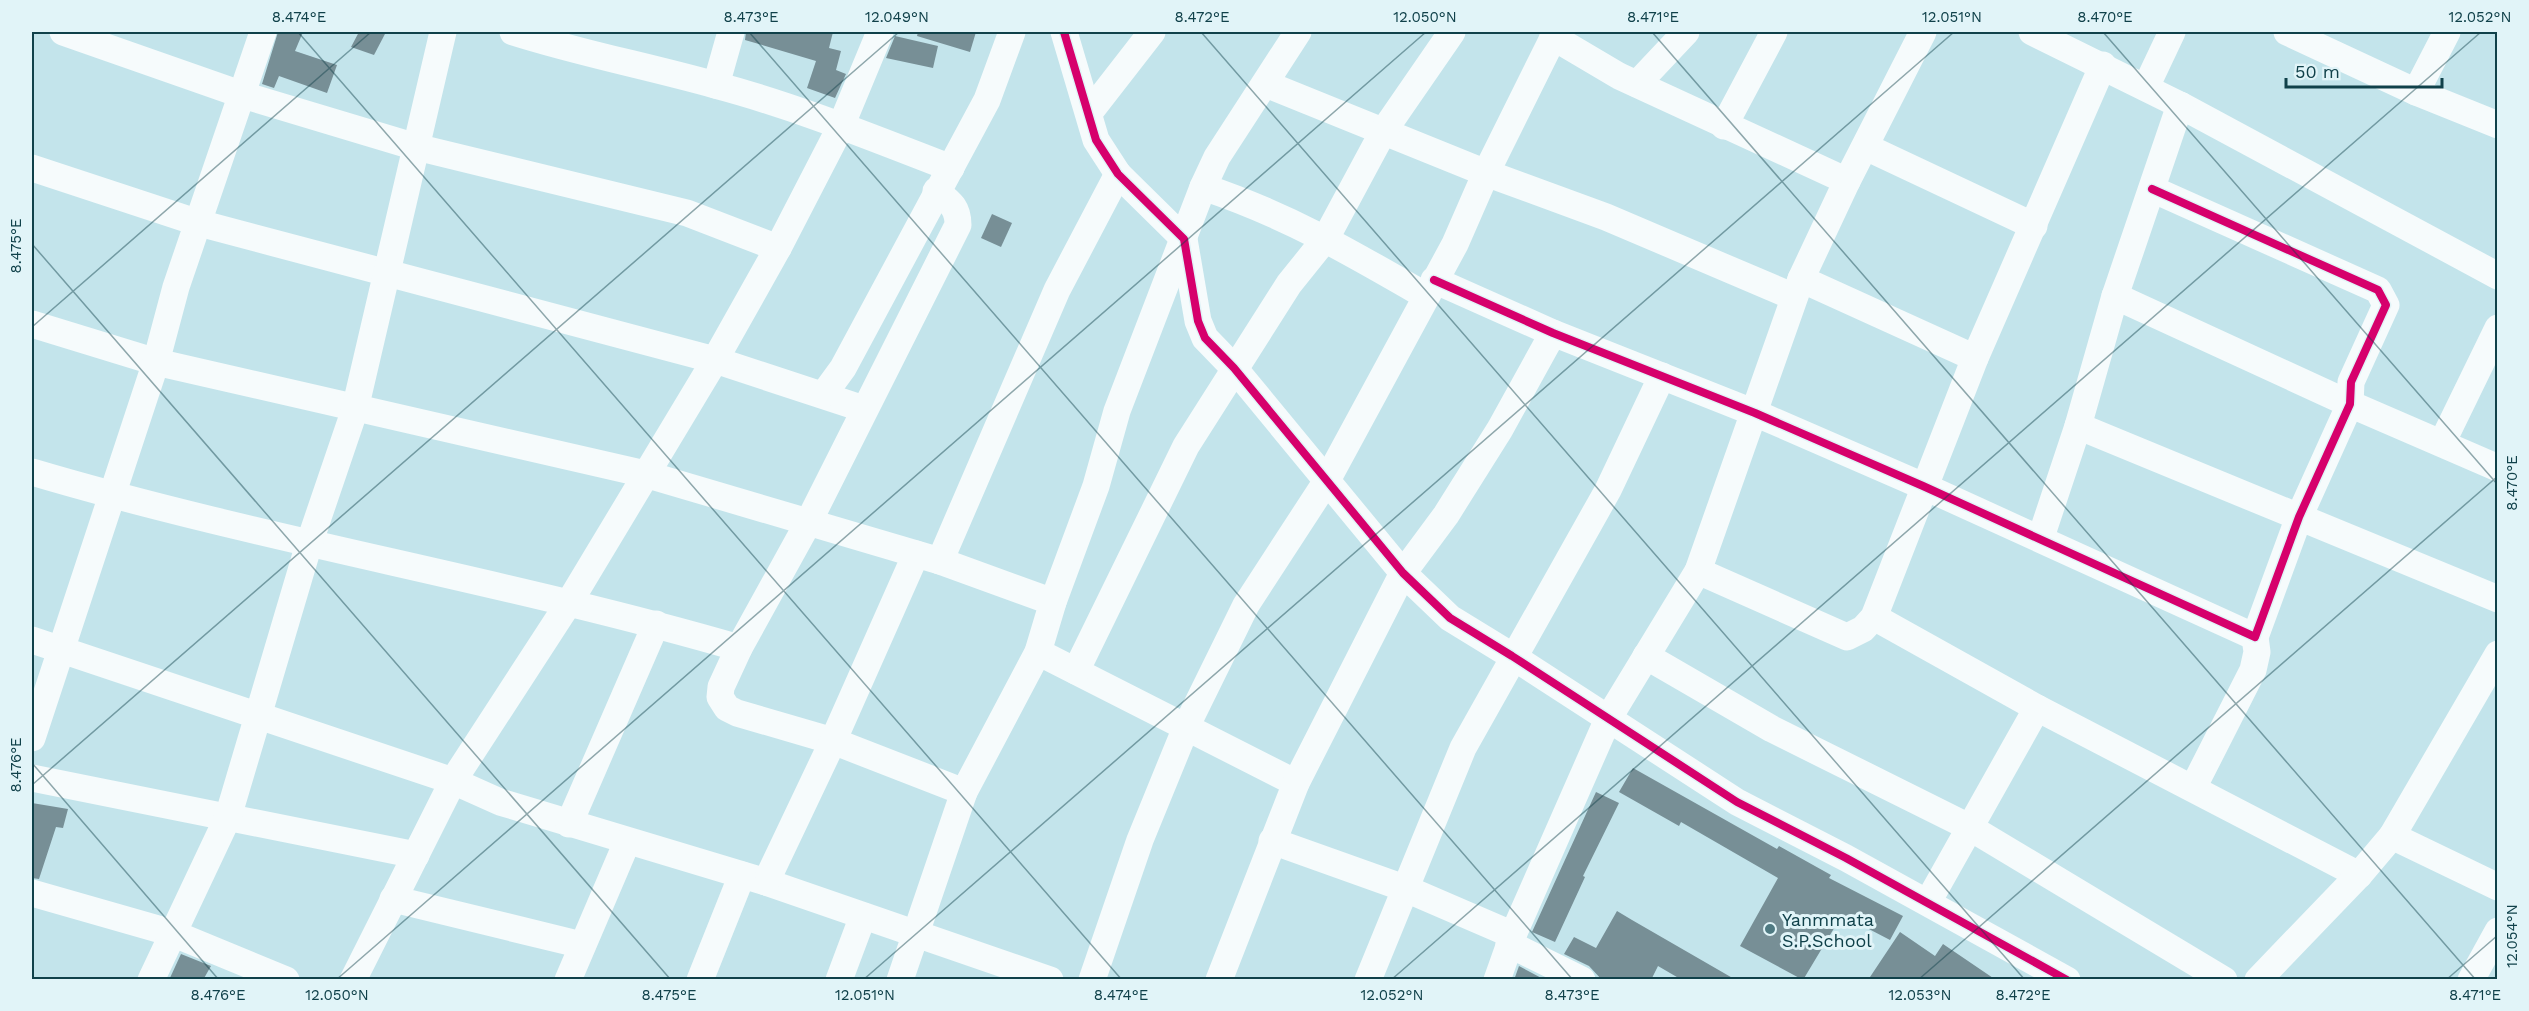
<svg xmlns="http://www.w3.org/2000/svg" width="2529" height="1011" viewBox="0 0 2529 1011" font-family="'Work Sans',sans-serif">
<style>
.building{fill:#778f96}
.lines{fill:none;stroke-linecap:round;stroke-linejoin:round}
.minor{stroke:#f6fbfc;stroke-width:27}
.cycleway-casing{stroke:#e1f4f8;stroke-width:11}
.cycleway{stroke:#d6006c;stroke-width:8}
.ticks{fill:none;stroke:#10414a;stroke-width:1.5;stroke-opacity:0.45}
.poi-dot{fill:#4f7a82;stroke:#e1f4f8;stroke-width:2}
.labels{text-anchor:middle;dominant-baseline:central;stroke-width:6;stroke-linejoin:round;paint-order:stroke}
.poi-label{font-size:18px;fill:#10414a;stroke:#e1f4f8;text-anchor:start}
.neatline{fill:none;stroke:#10414a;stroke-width:2}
.ticks-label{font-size:15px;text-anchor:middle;fill:#10414a}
</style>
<rect width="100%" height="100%" fill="#c3e4eb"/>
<g class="building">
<path d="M278,32H303L295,51L337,65L327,93L279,76L274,88L262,84Z"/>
<path d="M359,32H386L374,55L351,47Z"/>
<path d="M746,32H833L829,48L841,51L836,70L846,74L835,98L807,88L816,61L745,40Z"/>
<path d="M918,32H976L970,52L917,36Z"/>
<path d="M895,36L938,46L933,68L886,58Z"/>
<path d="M992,214L1012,223L1001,247L981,238Z"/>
<path d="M1633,768L1777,849L1779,846L1831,875L1829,878L1903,916L1890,940L1842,915L1803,980L1740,946L1778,878L1681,822L1679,826L1619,792Z"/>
<path d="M1596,792L1619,803L1583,876L1585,877L1555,942L1532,932Z"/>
<path d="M32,803L68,809L63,828L56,827L39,879L32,878Z"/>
<path d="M1617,911L1632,920L1736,980H1682L1658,966L1651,980H1602L1589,966L1564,954L1574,937L1596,948Z"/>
<path d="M1900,932L1935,956L1943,944L1996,980H1868Z"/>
<path d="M181,954L211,966L203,980H169Z"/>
<path d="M1519,966L1545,980H1514Z"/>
</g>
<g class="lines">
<g class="minor">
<path d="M63,32L243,95L416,147L687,213L778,248"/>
<path d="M513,32C579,53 647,66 715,85C795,106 873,138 951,168"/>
<path d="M1064,32L1096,140L1118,174L1184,239L1198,321L1205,338L1234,368L1403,573L1450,618L1512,656L1737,802L1846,858L2067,980"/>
<path d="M2032,32L2180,105L2498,276"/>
<path d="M2287,32L2416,92L2498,125"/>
<path d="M1553,37L1619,76L1847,181"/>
<path d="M1266,84L1486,173L1606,217L1794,297"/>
<path d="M1637,84L1686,32"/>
<path d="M716,85L731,32"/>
<path d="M2146,87L2172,32"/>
<path d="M2416,92L2447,32"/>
<path d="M1089,113L1152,32"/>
<path d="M1724,126L1774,32"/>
<path d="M1866,147L2034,226"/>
<path d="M32,168L199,223L715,360L864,409"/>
<path d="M1203,187C1287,215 1350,252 1426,296"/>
<path d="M936,191C950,202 958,207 958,225L808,523L739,648L721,687L720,697L727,708L737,713L833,741L964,792"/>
<path d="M1801,279L1975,358"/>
<path d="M1434,280L1553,333L1755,413L1923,486L2255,637L2299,517L2350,404L2351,382L2386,305L2378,290L2152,189"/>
<path d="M2115,296L2350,404L2498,468"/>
<path d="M32,324L156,362L645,474L940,561L1053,602"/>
<path d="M824,394L843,368L987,100L1012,32"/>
<path d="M2078,426L2498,599"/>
<path d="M2442,443L2498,328"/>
<path d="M32,472C265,541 505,580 739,648"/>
<path d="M2041,537L2078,426L2115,296L2180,105"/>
<path d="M940,561L1057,290L1118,174"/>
<path d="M1698,571L1847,637L1863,629L1874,617L1975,358L2103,65"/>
<path d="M1874,617L2037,708L2359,875"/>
<path d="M32,640L453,781L500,802L766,882L1050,980"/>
<path d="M1038,652L1296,783"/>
<path d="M1646,656L1772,729L1969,827L2224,980"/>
<path d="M1076,671L1186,446L1289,284L1326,238L1383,132L1452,32"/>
<path d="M32,738L156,362L176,287L263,32"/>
<path d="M32,778L416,855"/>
<path d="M2193,788L2253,670L2257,652L2255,637"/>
<path d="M569,824L656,624"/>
<path d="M2392,836L2498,887"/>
<path d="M1272,841L1404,888L1513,935"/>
<path d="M766,882L833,741L916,554"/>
<path d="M32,893L172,933L286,980"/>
<path d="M393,899L582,945"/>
<path d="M1928,902L2037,708"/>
<path d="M1509,944L1582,980"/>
<path d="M151,980L228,817L309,544L355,409L443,32"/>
<path d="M353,980L453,781L570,601L715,360L778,248L841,126L880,32"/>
<path d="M568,980L627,842"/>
<path d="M700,980L742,875"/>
<path d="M839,980L863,916"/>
<path d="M900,980L964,792L1038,652L1053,602L1096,486L1117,411L1203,187L1217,157L1298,32"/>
<path d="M1092,980L1140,840L1187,725L1246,605L1326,482L1455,244L1486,173L1556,32"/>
<path d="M1219,980L1296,783L1403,573L1446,515L1500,429L1553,333"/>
<path d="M1368,980L1463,748L1608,490L1662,376"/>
<path d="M1497,980L1513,935L1608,719L1698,571L1801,279L1847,181L1923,32"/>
<path d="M2258,980L2359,875L2392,836L2498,654"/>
<path d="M2471,980L2498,931"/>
</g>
<defs>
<g id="cycleway">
<path d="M1064,32L1096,140L1118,174L1184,239L1198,321L1205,338L1234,368L1403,573L1450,618L1512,656L1737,802L1846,858L2067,980"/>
<path d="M1434,280L1553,333L1755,413L1923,486L2255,637L2299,517L2350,404L2351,382L2386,305L2378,290L2152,189"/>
</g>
</defs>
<use href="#cycleway" class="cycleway-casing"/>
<use href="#cycleway" class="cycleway"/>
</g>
<path class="ticks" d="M298,32L1122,980M749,32L1573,980M1201,32L2025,980M1652,32L2476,980M2103,32L2498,485M32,244L671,980M32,327L371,32M32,763L219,980M32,785L899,32M336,980L1426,32M863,980L1954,32M1391,980L2481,32M1918,980L2498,476M2446,980L2498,935"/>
<circle class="poi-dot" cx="1770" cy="929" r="6"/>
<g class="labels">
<g class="poi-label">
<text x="1782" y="919">Yanmmata<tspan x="1782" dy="21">S.P.School</tspan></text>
</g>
</g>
<rect width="2529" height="1011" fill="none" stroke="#e1f4f8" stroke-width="66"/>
<path d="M2286 78v9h156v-9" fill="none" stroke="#10414a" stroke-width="3"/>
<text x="2295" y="78" font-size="18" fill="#10414a" stroke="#e1f4f8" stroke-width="4.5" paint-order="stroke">50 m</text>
<rect x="33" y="33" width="2463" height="945" class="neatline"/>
<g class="ticks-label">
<text x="299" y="22">8.474°E</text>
<text x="751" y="22">8.473°E</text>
<text x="897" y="22">12.049°N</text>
<text x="1202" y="22">8.472°E</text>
<text x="1425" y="22">12.050°N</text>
<text x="1653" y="22">8.471°E</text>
<text x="1952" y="22">12.051°N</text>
<text x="2105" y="22">8.470°E</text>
<text x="2480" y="22">12.052°N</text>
<text transform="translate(16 246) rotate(-90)" y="5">8.475°E</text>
<text transform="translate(2512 483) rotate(-90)" y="5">8.470°E</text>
<text transform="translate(16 765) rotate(-90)" y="5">8.476°E</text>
<text transform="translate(2512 936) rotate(-90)" y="5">12.054°N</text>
<text x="218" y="1000">8.476°E</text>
<text x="337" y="1000">12.050°N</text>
<text x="669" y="1000">8.475°E</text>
<text x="865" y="1000">12.051°N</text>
<text x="1121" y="1000">8.474°E</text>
<text x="1392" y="1000">12.052°N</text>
<text x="1572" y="1000">8.473°E</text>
<text x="1920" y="1000">12.053°N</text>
<text x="2023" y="1000">8.472°E</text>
<text x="2475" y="1000">8.471°E</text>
</g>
</svg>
